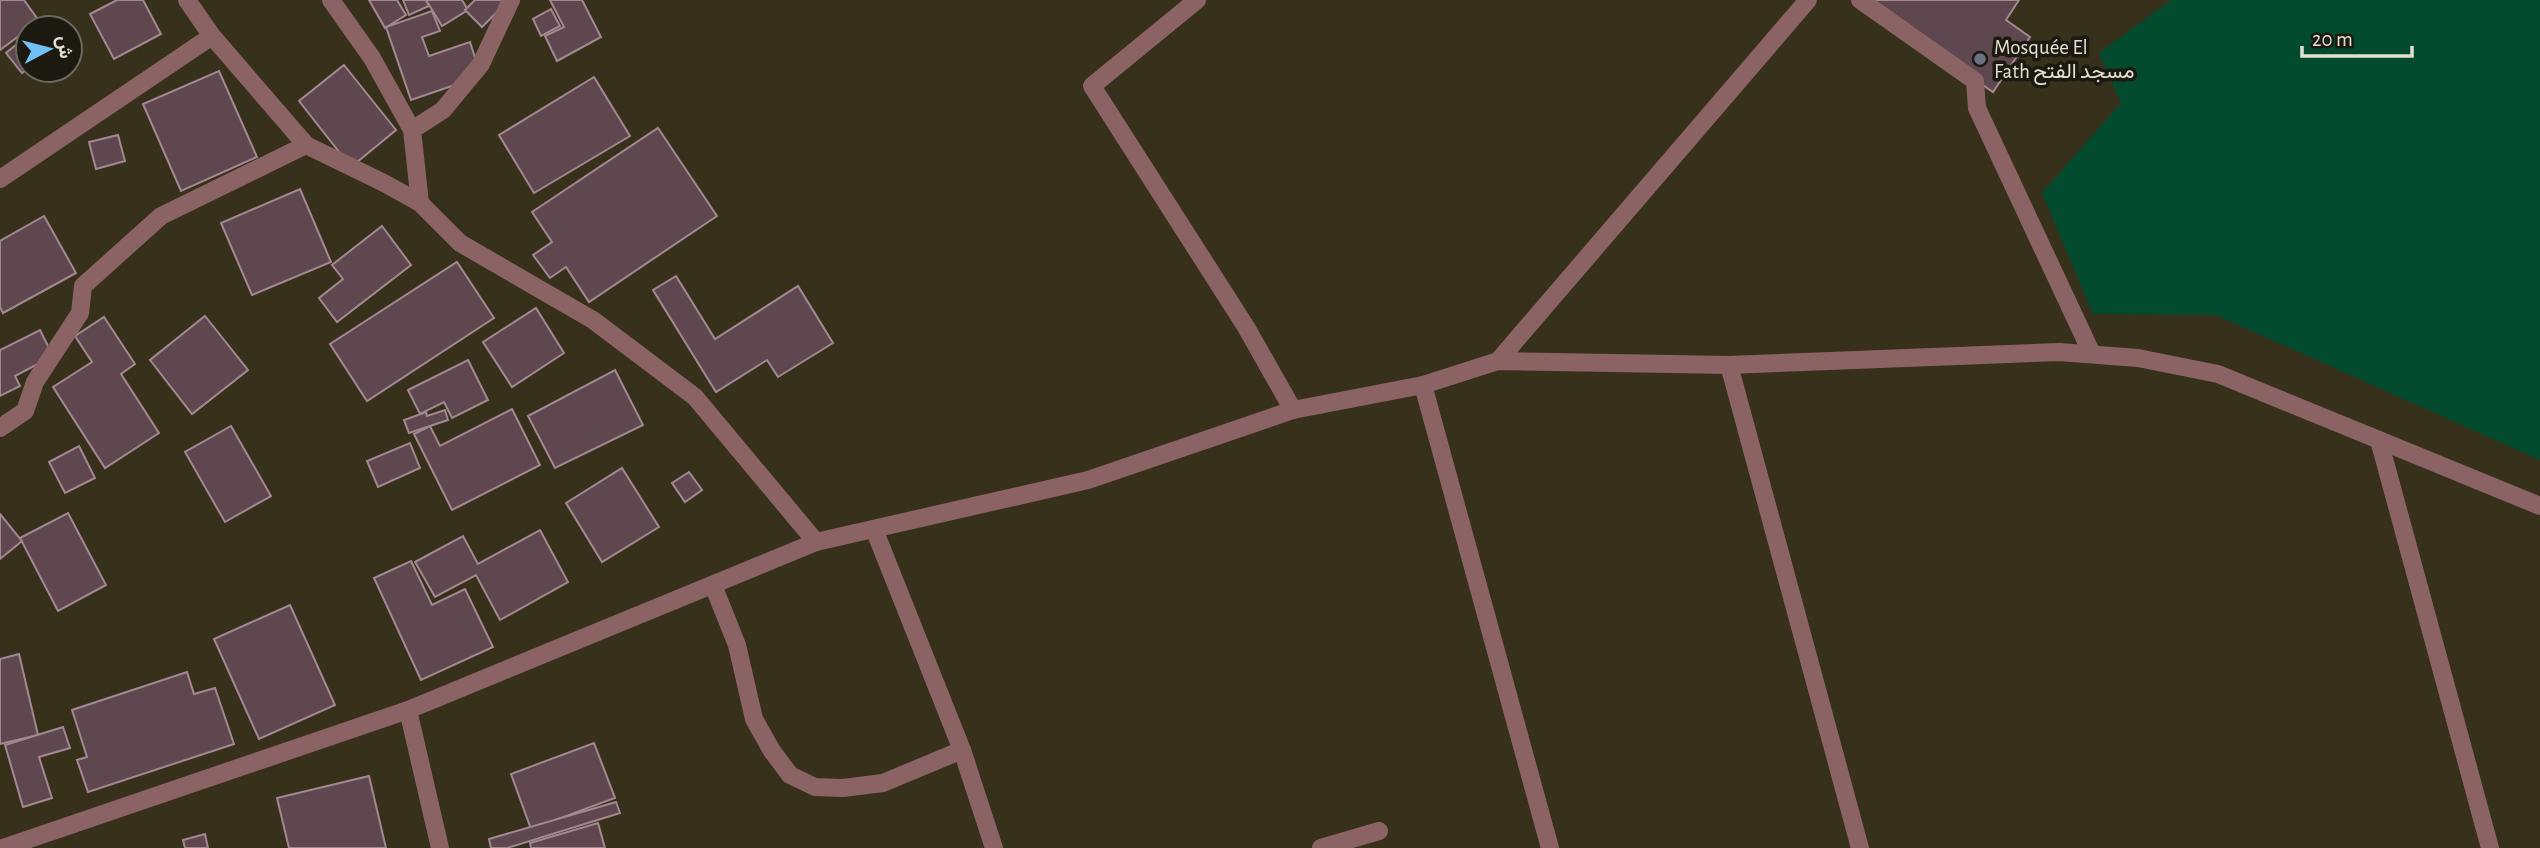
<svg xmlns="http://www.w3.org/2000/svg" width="2540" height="848" viewBox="0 0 2540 848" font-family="'Alegreya Sans',Vazirmatn,sans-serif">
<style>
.green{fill:#024b2e}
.building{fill:#5f4750;stroke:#a38892;stroke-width:2}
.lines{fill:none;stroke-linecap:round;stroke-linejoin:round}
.minor{stroke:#8c6365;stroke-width:18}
.worship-dot{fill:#6b7280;stroke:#1b1910;stroke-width:2.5}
.labels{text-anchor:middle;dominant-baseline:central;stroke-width:7;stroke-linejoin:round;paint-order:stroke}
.poi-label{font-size:21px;fill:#e3e0d3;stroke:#1b1910;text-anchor:start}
</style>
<rect width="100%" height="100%" fill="#37311c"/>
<path class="green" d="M2171,0H2540V460L2216,315L2093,314L2042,193L2121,103L2099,53Z"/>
<g class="building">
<path d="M0,0H24L39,21L0,50Z"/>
<path d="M117,0H143L161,34L114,59L90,14Z"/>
<path d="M369,0H397L406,15L385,28Z"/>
<path d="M403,0H426L429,6L409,15Z"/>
<path d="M426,0H462L468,10L442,26Z"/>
<path d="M475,0H509L482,27L465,10Z"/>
<path d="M550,0H582L601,37L557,61L545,36L564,27Z"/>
<path d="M1860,0H2019L2006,20L2030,37L1993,92Z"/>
<path d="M551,9L560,26L541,36L533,19Z"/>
<path d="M432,11L440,31L422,37L429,56L470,42L481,76L411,100L386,27Z"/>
<path d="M28,35V68L22,73L6,53Z"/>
<path d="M344,65L396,130L351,167L299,101Z"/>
<path d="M219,71L257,157L181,191L143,104Z"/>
<path d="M594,77L630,136L534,193L499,135Z"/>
<path d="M658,128L717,216L589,302L566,267L550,278L533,255L552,242L532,212Z"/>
<path d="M118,135L125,161L96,169L89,142Z"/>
<path d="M300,189L331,262L252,295L221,223Z"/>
<path d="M44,216L76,273L3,313L0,307V241Z"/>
<path d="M382,226L411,265L337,322L319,298L343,279L332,265Z"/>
<path d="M457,262L494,318L367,401L330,344Z"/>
<path d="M676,276L715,339L798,286L833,343L778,377L767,360L716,392L653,290Z"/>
<path d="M536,308L564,353L512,387L483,342Z"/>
<path d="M205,316L248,370L192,414L150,360Z"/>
<path d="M104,317L135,364L121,374L159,433L105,468L53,387L92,362L75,336Z"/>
<path d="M40,330L53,356L15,376L20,386L0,396V350Z"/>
<path d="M468,360L488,400L452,418L444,402L420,414L408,390Z"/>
<path d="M615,370L643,425L555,468L528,416Z"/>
<path d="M512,409L540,465L452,510L414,434L430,426L440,446Z"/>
<path d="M445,410L448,420L409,433L404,420L426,412L427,416Z"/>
<path d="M231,426L271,496L225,522L185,452Z"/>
<path d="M410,443L420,468L378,487L367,461Z"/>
<path d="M79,446L95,478L65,493L49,462Z"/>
<path d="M622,468L659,527L602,562L566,503Z"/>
<path d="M689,472L702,490L685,502L672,483Z"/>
<path d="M68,513L106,585L58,611L20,538Z"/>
<path d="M0,514L22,541L0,559Z"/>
<path d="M540,530L568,582L500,620L476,575L435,597L415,562L463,536L478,564Z"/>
<path d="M411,561L432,605L465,589L493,647L421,680L374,578Z"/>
<path d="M290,605L335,705L259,739L214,639Z"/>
<path d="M19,654L38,735L0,744V659Z"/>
<path d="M187,672L194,694L215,688L234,744L88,792L77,760L87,757L72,710Z"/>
<path d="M63,727L70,748L39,757L52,798L23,807L5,745Z"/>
<path d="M594,743L615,798L531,829L511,774Z"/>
<path d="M369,776L386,848H289L277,798Z"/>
<path d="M616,802L620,813L507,848H491L489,839Z"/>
<path d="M598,823L605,848H531L530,843Z"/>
<path d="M205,834L208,848H185L183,840Z"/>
</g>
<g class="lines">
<g class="minor">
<path d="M187,0L212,36L306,145L384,183L420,203L460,243L593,320L695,397L816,542"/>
<path d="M331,0L372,58L412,130L420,203"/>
<path d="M1197,0L1092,86L1246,327L1293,410"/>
<path d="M1860,0L1975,81L1977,108L2092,354"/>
<path d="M412,130L443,110L481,64L511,0"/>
<path d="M0,179L212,36"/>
<path d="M1498,361L1808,0"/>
<path d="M1729,365L1860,848"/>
<path d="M1423,385L1550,848"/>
<path d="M0,428L25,411L35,382L80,313L83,286L161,216L306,145"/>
<path d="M2379,440L2490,848"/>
<path d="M874,529L962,750L994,848"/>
<path d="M713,585L737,645L754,719L772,751L790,775L815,787L843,788L883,783L962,750"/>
<path d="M408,710L440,848"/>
<path d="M3,848L408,710L816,542L1088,480L1293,410L1423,385L1498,361L1729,365L2059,352L2138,358L2218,374L2540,506"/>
<path d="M1321,848L1379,831"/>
</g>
</g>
<circle class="worship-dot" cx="1980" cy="59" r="7"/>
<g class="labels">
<g class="poi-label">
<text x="1994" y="47">Mosquée El<tspan x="1994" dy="24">Fath مسجد الفتح</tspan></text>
</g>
</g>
<g transform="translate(49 49) rotate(83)"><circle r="33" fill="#1b1910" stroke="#6b695e" stroke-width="2"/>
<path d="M0-5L12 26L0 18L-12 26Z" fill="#71c1f5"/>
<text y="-10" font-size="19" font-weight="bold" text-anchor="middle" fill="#e3e0d3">ش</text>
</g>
<path d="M2302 46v10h110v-10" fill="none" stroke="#e3e0d3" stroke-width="3.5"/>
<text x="2312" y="46" font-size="21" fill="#e3e0d3" stroke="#1b1910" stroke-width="5" paint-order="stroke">20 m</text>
</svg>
